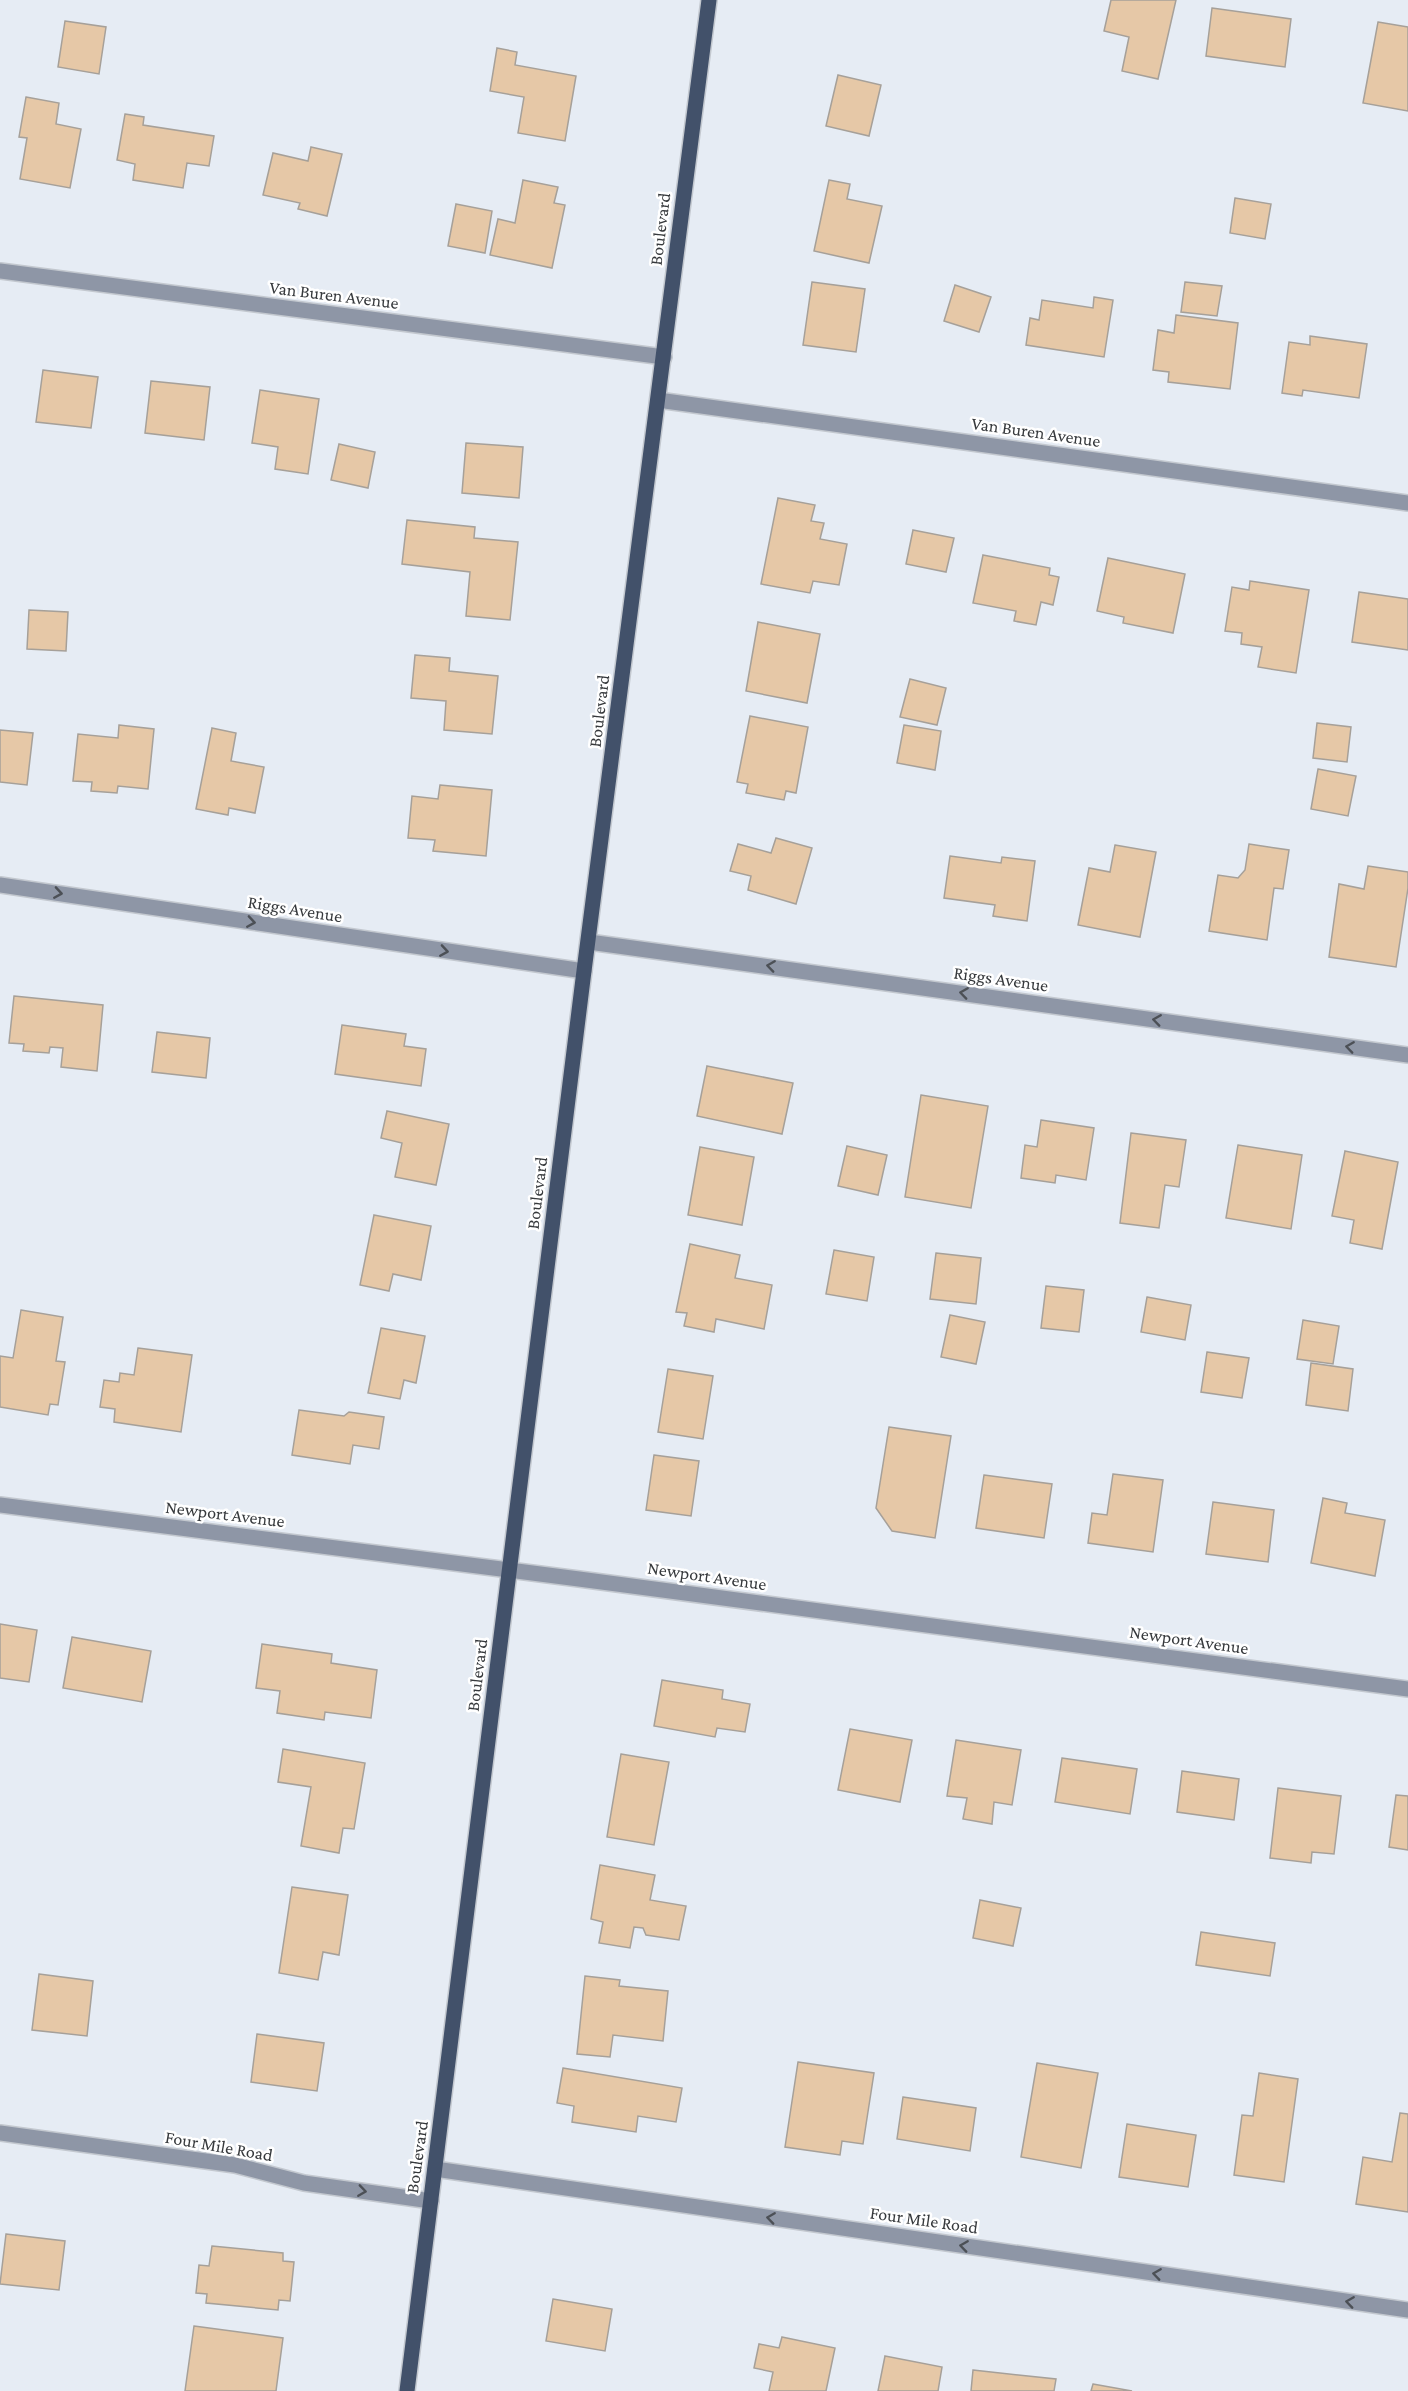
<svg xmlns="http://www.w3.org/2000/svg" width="1408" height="2391" viewBox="0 0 1408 2391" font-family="'Crimson Pro',serif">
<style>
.building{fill:#e6c8a7;stroke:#a6a099;stroke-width:1.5}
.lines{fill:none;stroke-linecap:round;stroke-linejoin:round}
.minor-casing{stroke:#c3c8cf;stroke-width:18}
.major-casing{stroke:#c3c8cf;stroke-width:18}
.minor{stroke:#8e96a6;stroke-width:15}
.major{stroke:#42516a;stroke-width:15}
.oneway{stroke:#4c5056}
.labels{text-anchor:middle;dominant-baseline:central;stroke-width:5;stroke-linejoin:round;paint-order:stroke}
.street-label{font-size:18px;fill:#36393c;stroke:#fff}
</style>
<rect width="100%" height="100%" fill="#e6ecf4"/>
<g class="building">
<path d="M1111,0H1176L1158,79L1122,71L1129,37L1104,31Z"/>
<path d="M1212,8L1291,19L1285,67L1206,56Z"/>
<path d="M65,21L106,27L99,74L58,67Z"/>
<path d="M1378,22L1408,27V111L1363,103Z"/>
<path d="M497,48L517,52L515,65L576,76L565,141L518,133L524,97L490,91Z"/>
<path d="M838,75L881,85L869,136L826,126Z"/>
<path d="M26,97L59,103L56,124L81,129L70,188L20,179L27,138L19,137Z"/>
<path d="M125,114L144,117L143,125L214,136L209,166L187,163L183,188L133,180L135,164L117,160Z"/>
<path d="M311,147L342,154L327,216L298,209L300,203L263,195L273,153L308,161Z"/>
<path d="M523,180L558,187L554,203L565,205L552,268L490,255L498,219L515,223Z"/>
<path d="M829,180L850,184L847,199L882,206L869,263L814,251Z"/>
<path d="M1235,198L1271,204L1265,239L1230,233Z"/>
<path d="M456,204L492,211L485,253L448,246Z"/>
<path d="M812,282L865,289L856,352L803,345Z"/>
<path d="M1185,282L1222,286L1217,316L1181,312Z"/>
<path d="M955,285L991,297L979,332L944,321Z"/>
<path d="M1094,297L1113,300L1104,357L1026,345L1030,318L1039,320L1042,300L1093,308Z"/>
<path d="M1176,315L1238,323L1230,389L1168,382L1169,372L1153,370L1158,330L1174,333Z"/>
<path d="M1310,336L1367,344L1359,398L1303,390L1302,396L1282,393L1289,342L1310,345Z"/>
<path d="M43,370L98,377L91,428L36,422Z"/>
<path d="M151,381L210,387L204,440L145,433Z"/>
<path d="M260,390L319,399L308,474L275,469L278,447L252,443Z"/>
<path d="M466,443L523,447L519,498L462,493Z"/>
<path d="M339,444L375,452L368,488L331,480Z"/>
<path d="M778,498L815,505L811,521L824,523L820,539L847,544L839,585L813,581L810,593L761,584Z"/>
<path d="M407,520L475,527L474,538L518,542L510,620L466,616L470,572L402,564Z"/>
<path d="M913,530L954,538L946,572L906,564Z"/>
<path d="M983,555L1050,568L1049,575L1059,577L1053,605L1041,602L1036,625L1014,621L1016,611L973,603Z"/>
<path d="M1108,558L1185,574L1173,633L1123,623L1124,617L1097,611Z"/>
<path d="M1250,581L1309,590L1296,673L1258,667L1262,647L1241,644L1242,633L1225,631L1232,587L1249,590Z"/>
<path d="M1359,592L1408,599V650L1352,642Z"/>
<path d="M29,610L68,612L66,651L27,649Z"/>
<path d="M758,622L820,634L807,703L746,691Z"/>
<path d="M415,655L450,658L449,671L498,676L492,734L444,730L446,701L411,698Z"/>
<path d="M910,679L946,688L937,725L900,717Z"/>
<path d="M750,716L808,727L796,793L786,791L784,800L746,793L748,784L737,782Z"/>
<path d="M1317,723L1351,727L1347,762L1313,758Z"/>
<path d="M119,725L154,729L148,789L118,786L117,793L91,791L92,782L73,781L78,734L118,738Z"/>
<path d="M904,725L941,731L935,770L897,763Z"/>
<path d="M212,728L236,733L231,761L264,767L255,813L229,808L228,815L196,809Z"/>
<path d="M0,730L33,733L27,785L0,782Z"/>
<path d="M1318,769L1356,776L1348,816L1311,809Z"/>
<path d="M440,785L492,790L486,856L433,851L435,840L408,838L412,796L438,799Z"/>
<path d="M776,838L812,848L796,904L748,890L751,876L730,871L738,844L771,853Z"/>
<path d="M1249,844L1289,850L1283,889L1274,888L1267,940L1209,931L1218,875L1238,878L1245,870Z"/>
<path d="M1115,845L1156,852L1140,937L1078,925L1089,868L1110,872Z"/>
<path d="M950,856L1001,863L1002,857L1035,861L1027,921L993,916L995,905L944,898Z"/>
<path d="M1368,866L1408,872V888L1396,967L1329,957L1339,884L1364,889Z"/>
<path d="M14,996L103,1005L97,1071L61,1067L63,1048L50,1047L49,1053L23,1051L24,1044L9,1043Z"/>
<path d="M342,1025L406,1034L404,1046L426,1049L421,1086L335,1074Z"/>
<path d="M157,1032L210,1038L206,1078L152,1072Z"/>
<path d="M707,1066L793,1083L782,1134L697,1116Z"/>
<path d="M921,1095L988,1106L971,1208L905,1197Z"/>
<path d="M387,1111L449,1124L436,1185L395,1177L402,1143L381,1138Z"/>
<path d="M1041,1120L1094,1128L1086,1180L1056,1175L1055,1183L1021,1178L1025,1145L1037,1147Z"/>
<path d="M1131,1133L1186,1140L1179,1187L1165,1185L1159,1228L1120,1223Z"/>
<path d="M1238,1145L1302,1155L1291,1229L1226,1218Z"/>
<path d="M847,1146L887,1155L878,1195L838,1186Z"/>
<path d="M700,1147L754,1157L742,1225L688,1215Z"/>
<path d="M1345,1151L1398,1162L1382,1249L1350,1243L1354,1220L1332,1216Z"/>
<path d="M374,1215L431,1226L421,1280L393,1274L389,1291L360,1285Z"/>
<path d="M690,1244L740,1255L735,1278L772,1285L764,1329L716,1319L714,1332L684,1326L687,1313L676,1312Z"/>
<path d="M834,1250L874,1257L867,1301L826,1294Z"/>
<path d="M936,1253L981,1258L976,1304L930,1299Z"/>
<path d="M1046,1286L1084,1290L1079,1332L1041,1328Z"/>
<path d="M1147,1297L1191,1305L1185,1340L1141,1332Z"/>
<path d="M21,1310L63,1317L56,1361L65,1362L58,1405L50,1404L48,1415L0,1407V1356L13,1358Z"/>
<path d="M950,1315L985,1322L976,1364L941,1357Z"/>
<path d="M1303,1320L1339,1326L1333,1364L1297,1359Z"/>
<path d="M381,1328L425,1336L416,1383L404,1380L400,1399L368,1393Z"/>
<path d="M138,1348L192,1355L181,1432L114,1422L115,1409L100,1407L104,1380L119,1382L120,1373L134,1375Z"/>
<path d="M1207,1352L1249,1358L1242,1398L1201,1392Z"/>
<path d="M1311,1363L1353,1369L1348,1411L1306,1405Z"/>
<path d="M668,1369L713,1376L703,1439L658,1432Z"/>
<path d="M299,1410L344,1416L349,1412L384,1417L379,1449L353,1445L350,1464L292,1455Z"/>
<path d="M889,1427L951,1436L935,1538L892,1531L876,1508Z"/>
<path d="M654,1455L699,1461L691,1516L646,1510Z"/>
<path d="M1113,1474L1163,1480L1153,1552L1088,1543L1092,1513L1107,1515Z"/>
<path d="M984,1475L1052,1484L1044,1538L976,1528Z"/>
<path d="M1323,1498L1347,1503L1345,1513L1385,1520L1375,1576L1311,1563Z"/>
<path d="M1213,1502L1274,1510L1268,1562L1206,1554Z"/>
<path d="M0,1624L37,1630L29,1682L0,1678Z"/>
<path d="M72,1637L151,1651L142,1702L63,1688Z"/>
<path d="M262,1644L332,1654L331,1663L377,1670L371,1718L325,1712L324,1720L277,1713L280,1691L256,1688Z"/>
<path d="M662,1680L723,1690L722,1699L750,1704L745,1732L717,1728L715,1737L654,1726Z"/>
<path d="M850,1729L912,1740L900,1802L838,1790Z"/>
<path d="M956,1740L1021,1750L1012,1805L994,1802L992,1824L963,1819L967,1798L947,1796Z"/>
<path d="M283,1749L365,1763L354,1829L343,1828L339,1853L301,1846L311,1787L278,1782Z"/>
<path d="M621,1754L669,1762L654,1845L607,1837Z"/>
<path d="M1062,1758L1137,1769L1130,1814L1055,1802Z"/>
<path d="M1182,1771L1239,1779L1234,1820L1177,1812Z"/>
<path d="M1278,1788L1341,1796L1334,1854L1312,1852L1311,1863L1270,1858Z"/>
<path d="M1396,1795L1408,1796V1850L1389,1847Z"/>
<path d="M600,1865L655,1875L650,1900L686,1906L679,1940L646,1935L643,1928L634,1927L630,1948L599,1943L603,1922L591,1919Z"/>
<path d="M292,1887L348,1895L339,1955L323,1952L318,1980L279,1973Z"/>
<path d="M980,1900L1021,1908L1013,1946L973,1938Z"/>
<path d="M1201,1932L1275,1943L1270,1976L1196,1965Z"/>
<path d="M39,1974L93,1981L87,2036L32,2030Z"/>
<path d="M585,1976L620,1980L619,1986L668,1991L663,2041L613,2035L610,2057L577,2054Z"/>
<path d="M257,2034L324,2043L317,2091L251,2082Z"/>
<path d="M798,2062L874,2073L863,2144L842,2141L840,2155L785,2147Z"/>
<path d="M1037,2063L1098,2073L1081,2168L1021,2157Z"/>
<path d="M563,2068L682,2088L676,2122L638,2116L636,2132L572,2122L574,2106L557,2103Z"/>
<path d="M1259,2073L1298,2079L1284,2182L1234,2175L1242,2115L1253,2116Z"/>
<path d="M903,2097L976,2108L970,2151L897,2139Z"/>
<path d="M1400,2113L1408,2114V2212L1356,2204L1363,2157L1392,2162Z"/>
<path d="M1127,2124L1196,2135L1188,2187L1119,2177Z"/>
<path d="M6,2234L65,2241L59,2290L0,2284Z"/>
<path d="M212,2246L283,2253V2261L294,2262L290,2301L279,2300L278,2310L206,2303L207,2294L196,2293L199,2265L209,2266Z"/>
<path d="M553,2299L612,2309L605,2351L546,2341Z"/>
<path d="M194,2326L283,2338L276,2391H185Z"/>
<path d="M782,2337L835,2348L826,2391H769L773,2372L754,2368L759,2344L779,2348Z"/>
<path d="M885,2356L942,2367L938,2391H878Z"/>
<path d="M973,2370L1056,2379L1054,2391H971Z"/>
<path d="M1093,2384L1132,2391H1091Z"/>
</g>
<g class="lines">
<defs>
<g id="minor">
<path d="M0,271L664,357"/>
<path d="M658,400L1408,503"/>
<path d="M0,885L584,971"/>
<path d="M589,942L1408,1055"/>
<path d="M0,1505L579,1579L1408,1689"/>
<path d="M0,2133L235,2165L304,2183L431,2201"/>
<path d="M435,2169L1408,2310"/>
</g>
<path id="major" d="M407,2391L584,971L709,0"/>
</defs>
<use href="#minor" class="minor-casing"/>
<use href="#major" class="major-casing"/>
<use href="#minor" class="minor"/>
<use href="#major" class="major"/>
</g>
<defs><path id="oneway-chevron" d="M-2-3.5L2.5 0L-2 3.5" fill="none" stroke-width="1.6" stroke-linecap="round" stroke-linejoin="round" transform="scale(1.5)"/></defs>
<g class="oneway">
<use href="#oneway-chevron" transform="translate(58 893) rotate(9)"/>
<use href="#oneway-chevron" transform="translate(251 922) rotate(9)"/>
<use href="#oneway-chevron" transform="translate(444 951) rotate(9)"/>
<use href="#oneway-chevron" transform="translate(771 966) rotate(-172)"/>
<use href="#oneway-chevron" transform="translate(964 993) rotate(-172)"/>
<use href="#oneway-chevron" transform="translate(1157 1020) rotate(-172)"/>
<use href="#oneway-chevron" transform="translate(1350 1047) rotate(-172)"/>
<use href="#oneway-chevron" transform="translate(362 2191) rotate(8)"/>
<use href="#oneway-chevron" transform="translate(771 2218) rotate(-172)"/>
<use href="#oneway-chevron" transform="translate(964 2246) rotate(-172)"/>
<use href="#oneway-chevron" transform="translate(1157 2274) rotate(-172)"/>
<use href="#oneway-chevron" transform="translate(1350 2302) rotate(-172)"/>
</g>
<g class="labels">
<g class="street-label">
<text transform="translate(660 229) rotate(-83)">Boulevard</text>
<text transform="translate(334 295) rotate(7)">Van Buren Avenue</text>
<text transform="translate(1036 432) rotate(8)">Van Buren Avenue</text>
<text transform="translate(599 711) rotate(-83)">Boulevard</text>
<text transform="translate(295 909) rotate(9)">Riggs Avenue</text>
<text transform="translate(1001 979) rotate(8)">Riggs Avenue</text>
<text transform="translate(537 1193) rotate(-83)">Boulevard</text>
<text transform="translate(225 1514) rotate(7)">Newport Avenue</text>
<text transform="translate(707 1576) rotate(8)">Newport Avenue</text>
<text transform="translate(1189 1640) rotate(8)">Newport Avenue</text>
<text transform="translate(477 1675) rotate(-83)">Boulevard</text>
<text transform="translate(219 2146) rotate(10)">Four Mile Road</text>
<text transform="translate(417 2157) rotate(-82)">Boulevard</text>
<text transform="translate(924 2220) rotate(8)">Four Mile Road</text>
</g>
</g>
</svg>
